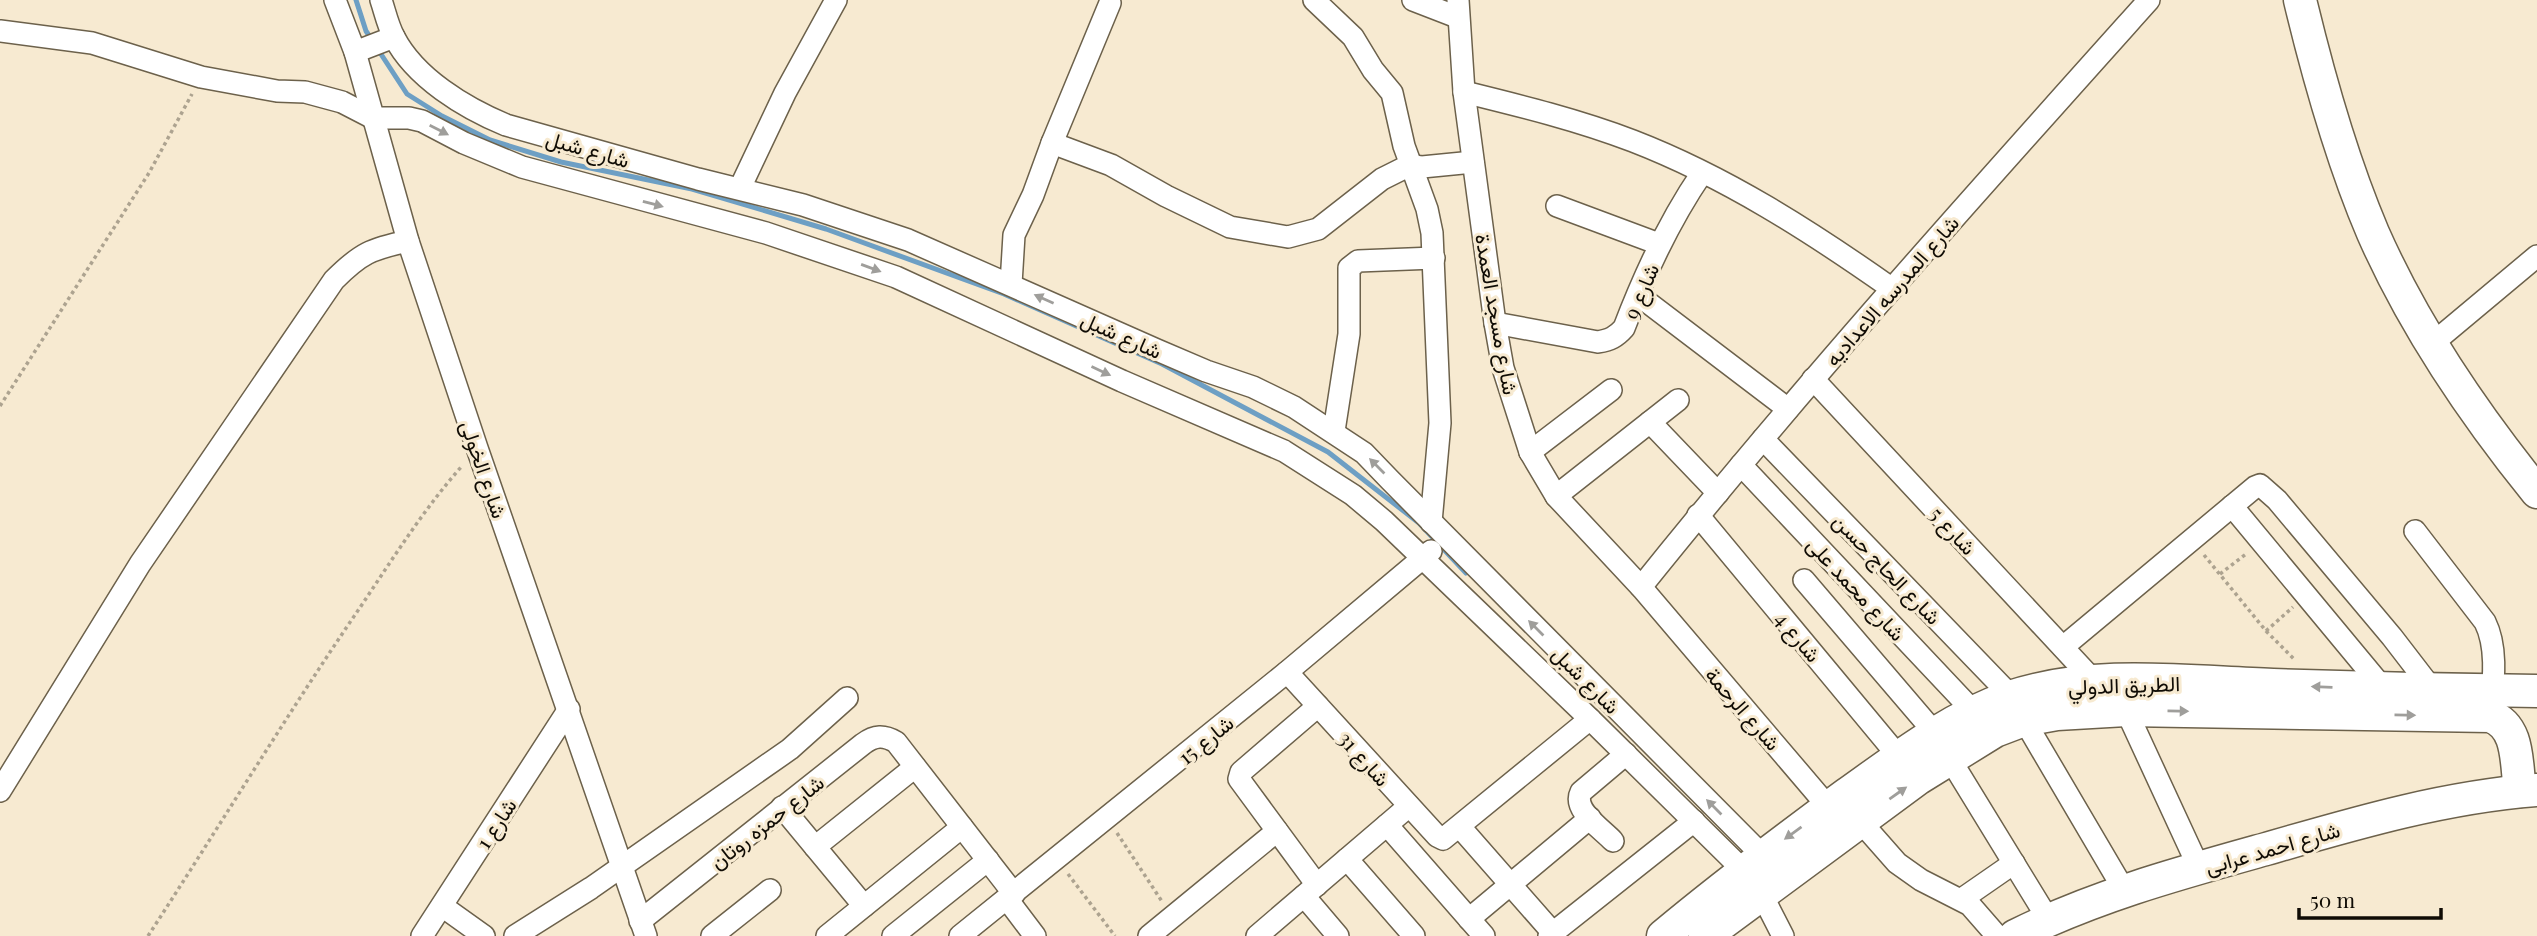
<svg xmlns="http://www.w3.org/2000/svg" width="2537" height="936" viewBox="0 0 2537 936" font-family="'Playfair Display',Vazirmatn,serif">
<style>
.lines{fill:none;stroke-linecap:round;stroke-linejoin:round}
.stream{stroke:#6d9fc4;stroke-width:5}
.street-casing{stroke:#6c614b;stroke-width:24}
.secondary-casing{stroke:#6c614b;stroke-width:35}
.path{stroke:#ada390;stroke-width:3.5;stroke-dasharray:3.5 3.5;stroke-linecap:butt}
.street{stroke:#fff;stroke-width:21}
.secondary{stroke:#fff;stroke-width:32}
.oneway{fill:#9f9e9b}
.labels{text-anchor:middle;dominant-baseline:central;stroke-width:6;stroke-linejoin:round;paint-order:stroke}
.street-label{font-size:21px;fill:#100c05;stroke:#f7ead1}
</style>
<rect width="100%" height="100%" fill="#f7ead1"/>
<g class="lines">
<g class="stream">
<path d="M356,0L366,31L372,40"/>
<path d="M377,48L407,94L442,116L490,140L561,162L692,189L826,229L1004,294L1162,364L1328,452L1419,523L1466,573"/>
</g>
<defs>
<g id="street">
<path d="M335,0L355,52L408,241L477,448L646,936"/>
<path d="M381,0C385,12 388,26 394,37C415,78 465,108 506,125L698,179L803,205L908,240L1157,350L1206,371L1253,387L1294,407L1364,453L1390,480L1762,855"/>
<path d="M1314,0L1353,37L1373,70L1392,93L1404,146L1427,209L1432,233L1440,423L1431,522"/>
<path d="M1413,0L1457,17"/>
<path d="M1458,0L1464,92L1495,323L1503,368L1530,452L1556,496L1641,587L1836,816"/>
<path d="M0,31L92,43L201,77L277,91L305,92L342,102L373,118H409L422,121L464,143L522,167L766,233L896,277L1122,381L1284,451L1353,495L1384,521L1590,719L1743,870"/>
<path d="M355,52L394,37"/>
<path d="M1464,92C1521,106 1578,120 1633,141C1726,177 1810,231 1891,288"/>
<path d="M1052,143L1110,3"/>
<path d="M740,188L785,93L836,0"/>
<path d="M1557,206L1659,244"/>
<path d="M1011,284L1014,235L1033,195L1052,143L1111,165L1166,196L1230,227L1288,237L1318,229L1382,179L1410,165L1422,167L1473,162"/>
<path d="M1638,295L1788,409"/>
<path d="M1495,323L1598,342C1610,340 1616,337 1624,328C1645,273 1669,221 1702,173"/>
<path d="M2433,343L2537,256"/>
<path d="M1813,379L2094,681"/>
<path d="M1650,422L1718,493"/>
<path d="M1334,431L1349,334V268L1358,261L1434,258"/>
<path d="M1763,439L2012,697"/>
<path d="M1530,452L1611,390"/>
<path d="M1741,465L1973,711"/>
<path d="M1556,496L1678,400"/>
<path d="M2232,506L2383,688"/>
<path d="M1698,515L1899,757"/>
<path d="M2415,531L2485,622C2497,646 2494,678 2491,704"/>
<path d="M1804,580L1934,732"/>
<path d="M1641,587C1803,385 1976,193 2149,0"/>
<path d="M2063,647L2255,487L2260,485L2277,500L2392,637L2432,689"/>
<path d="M1287,672L1437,836L1443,839L1590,719"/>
<path d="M2126,710L2199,868"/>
<path d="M2024,720L2124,890"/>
<path d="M1950,759L2048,919"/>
<path d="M0,791L140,564L334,280C361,253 371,249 408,241"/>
<path d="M782,807L864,906"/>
<path d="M1860,821L1897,863L1921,880L1970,905L1997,936"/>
<path d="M1387,825L1484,936"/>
<path d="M1460,827L1553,933"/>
<path d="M1613,841C1602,829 1572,810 1581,792L1626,754"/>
<path d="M815,847L915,767"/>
<path d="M1347,859L1414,936"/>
<path d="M1317,885L1239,779L1241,772L1318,706"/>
<path d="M1761,893L1783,936"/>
<path d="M1304,896L1338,936"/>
<path d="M1007,899L1035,936"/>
<path d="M1962,899L2014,863"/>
<path d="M442,906L484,936"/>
<path d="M1469,919L1590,818"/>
<path d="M640,921L863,744C875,735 884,735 896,742L1014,894"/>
<path d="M422,936L569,709"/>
<path d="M515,936L591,888L790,749L847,698"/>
<path d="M712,936L770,890"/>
<path d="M827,936L962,827"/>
<path d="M893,936L988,860"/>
<path d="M960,936L1287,672L1431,551"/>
<path d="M1149,936L1277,831"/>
<path d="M1257,936L1409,806"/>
<path d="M1549,936L1694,821"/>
</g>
<g id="secondary">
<path d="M2300,0C2319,79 2341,158 2373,233C2414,326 2473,413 2537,492"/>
<path d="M1663,936C1723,886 1784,840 1847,794C1899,757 1949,718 2010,697C2094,669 2186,682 2273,685C2361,688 2449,690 2537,691"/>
<path d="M1705,936L1919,778L1995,731L2024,720L2057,714L2126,710L2490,716C2520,726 2516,764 2520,791"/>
<path d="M2015,936C2095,896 2180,873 2266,849C2356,823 2444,797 2537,790"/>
</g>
</defs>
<use href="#street" class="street-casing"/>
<use href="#secondary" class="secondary-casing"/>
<g class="path">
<path d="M0,406L149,173L192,94"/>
<path d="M2204,555L2266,631L2295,660"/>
<path d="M2220,574L2246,554"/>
<path d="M2266,631L2293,607"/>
<path d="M1117,833L1163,903"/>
<path d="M1068,874L1115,936"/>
<path d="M148,936C219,827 286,716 359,609C392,560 423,510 462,466"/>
</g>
<use href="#street" class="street"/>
<use href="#secondary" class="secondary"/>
</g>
<defs><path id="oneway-solid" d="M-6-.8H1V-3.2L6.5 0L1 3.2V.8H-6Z" transform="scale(1.75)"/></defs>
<g class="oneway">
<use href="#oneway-solid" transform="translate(439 130) rotate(27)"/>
<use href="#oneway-solid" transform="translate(653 204) rotate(15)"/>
<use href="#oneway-solid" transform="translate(871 268) rotate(20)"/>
<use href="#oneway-solid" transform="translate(1044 299) rotate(-156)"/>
<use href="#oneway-solid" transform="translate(1101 371) rotate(25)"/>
<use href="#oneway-solid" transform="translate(1377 466) rotate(-135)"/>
<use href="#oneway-solid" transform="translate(1536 628) rotate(-135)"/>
<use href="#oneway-solid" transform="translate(2322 687) rotate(-178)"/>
<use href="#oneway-solid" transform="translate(2178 711) rotate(1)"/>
<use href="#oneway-solid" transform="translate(2405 715) rotate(1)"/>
<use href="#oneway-solid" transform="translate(1898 793) rotate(-35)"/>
<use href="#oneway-solid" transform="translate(1714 807) rotate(-135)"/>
<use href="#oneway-solid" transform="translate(1793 833) rotate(144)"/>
</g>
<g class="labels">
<g class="street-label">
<text transform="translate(588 148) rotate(16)">شارع شبل</text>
<text transform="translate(1891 290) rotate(-49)">شارع المدرسه الاعداديه</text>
<text transform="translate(1640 291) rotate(-67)">شارع 9</text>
<text transform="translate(1498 314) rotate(80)">شارع مسجد العمدة</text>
<text transform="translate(1122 334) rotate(24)">شارع شبل</text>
<text transform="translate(485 469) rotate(71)">شارع الخولى</text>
<text transform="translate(1954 530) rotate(47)">شارع 5</text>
<text transform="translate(1888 568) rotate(46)">شارع الحاج حسن</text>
<text transform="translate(1857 588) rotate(47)">شارع محمد على</text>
<text transform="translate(1799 636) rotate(50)">شارع 4</text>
<text transform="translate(1587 679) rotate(45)">شارع شبل</text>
<text transform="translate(2124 684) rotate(-2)">الطريق الدولي</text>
<text transform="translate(1744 708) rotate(49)">شارع الرحمة</text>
<text transform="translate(1205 739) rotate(-39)">شارع 15</text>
<text transform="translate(1365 758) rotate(48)">شارع 31</text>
<text transform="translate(766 821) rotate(-38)">شارع حمزه روتان</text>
<text transform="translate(495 823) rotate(-57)">شارع 1</text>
<text transform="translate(2272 847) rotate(-16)">شارع احمد عرابى</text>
</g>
</g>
<path d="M2299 908v10h142v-10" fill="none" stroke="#100c05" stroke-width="3.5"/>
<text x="2310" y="908" font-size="21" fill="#100c05" stroke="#f7ead1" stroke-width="5" paint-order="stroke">50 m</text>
</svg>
